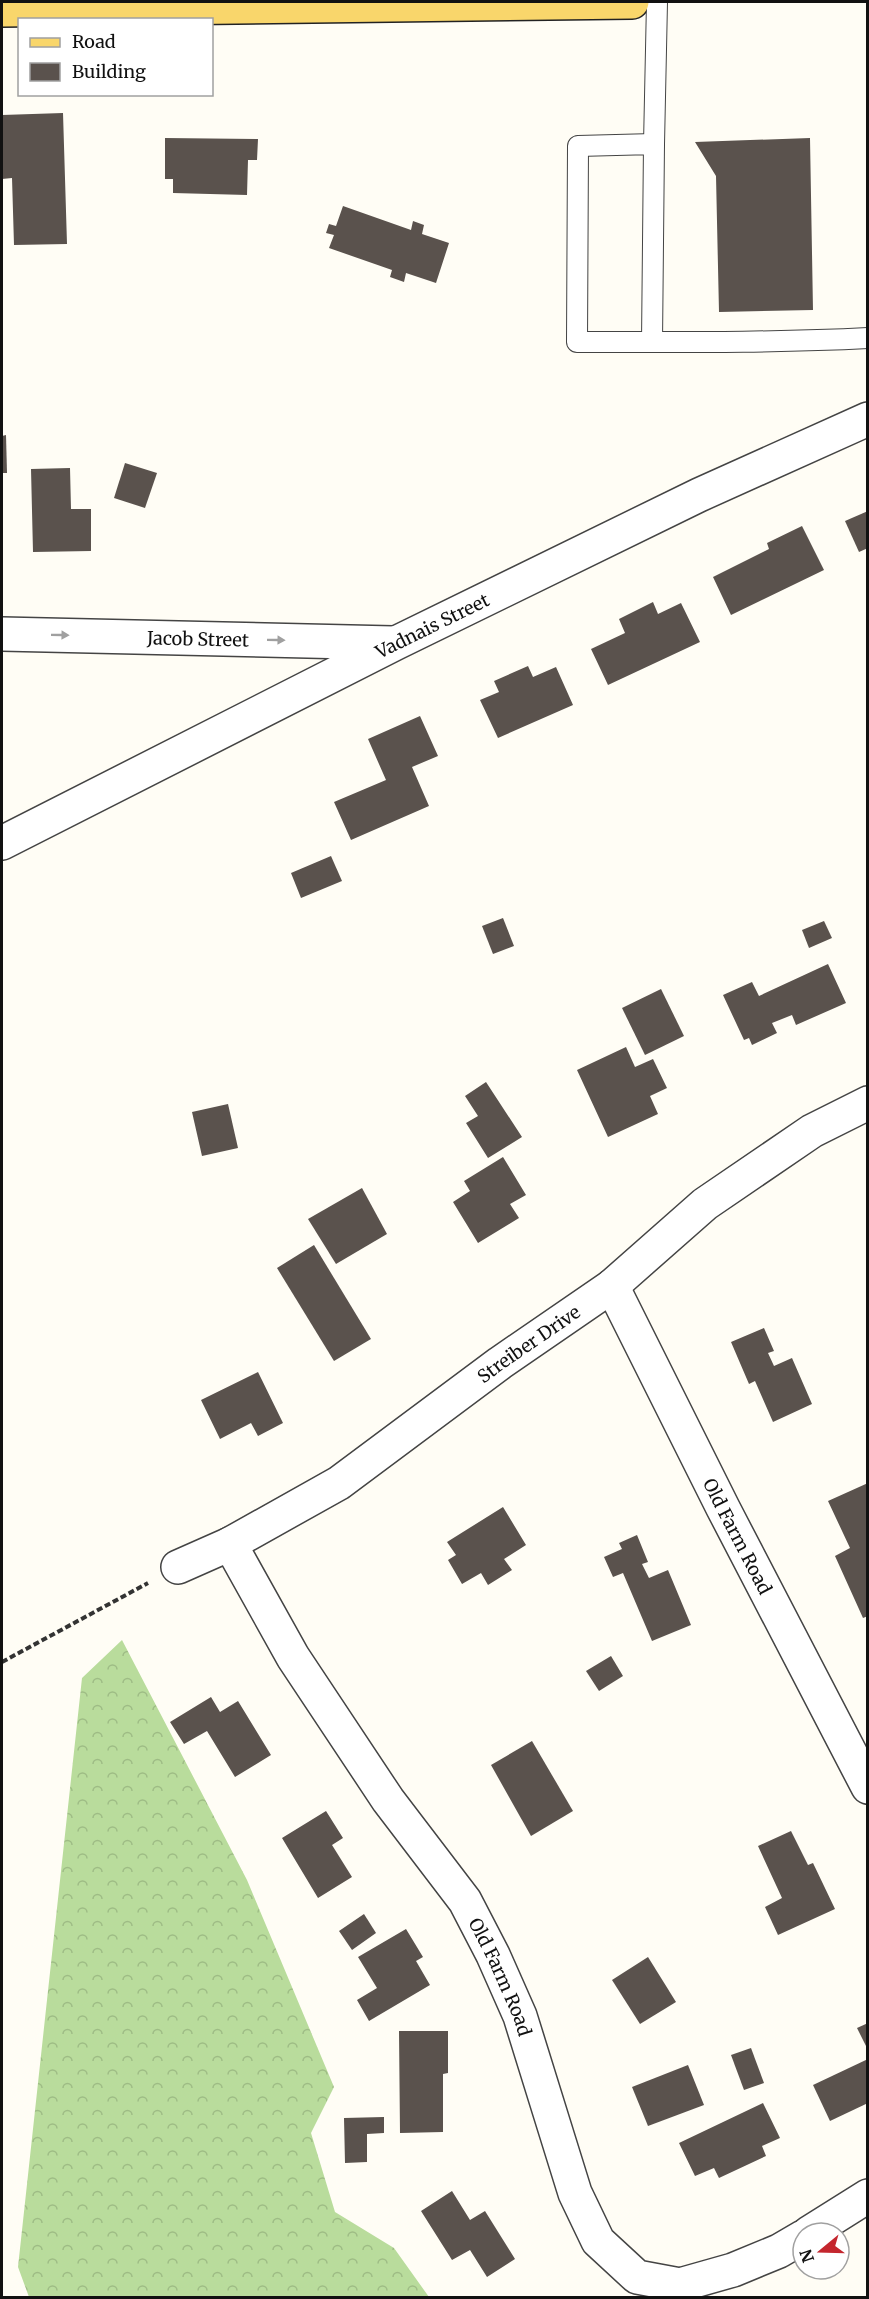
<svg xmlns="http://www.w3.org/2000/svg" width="869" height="2299" viewBox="0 0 869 2299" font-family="Merriweather,serif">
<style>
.forest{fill:url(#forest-crowns)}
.building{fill:#5a524d}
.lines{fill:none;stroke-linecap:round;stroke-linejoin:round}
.lane-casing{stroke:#444;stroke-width:22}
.street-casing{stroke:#444;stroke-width:36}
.primary-casing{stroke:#222;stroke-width:36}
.path{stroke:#333;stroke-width:4;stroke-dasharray:6 3;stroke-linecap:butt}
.lane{stroke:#fff;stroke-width:20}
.street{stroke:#fff;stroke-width:33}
.primary{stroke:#f9d66b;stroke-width:33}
.oneway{fill:#a0a0a0}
.labels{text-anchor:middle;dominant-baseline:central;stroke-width:6;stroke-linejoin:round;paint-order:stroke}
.street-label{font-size:18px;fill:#111;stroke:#fff}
</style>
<defs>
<pattern id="forest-crowns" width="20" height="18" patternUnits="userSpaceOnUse" patternTransform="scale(1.5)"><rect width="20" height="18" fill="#b9dc9c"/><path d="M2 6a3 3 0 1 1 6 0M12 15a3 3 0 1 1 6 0" fill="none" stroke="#9ebc85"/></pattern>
</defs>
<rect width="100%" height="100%" fill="#fffdf5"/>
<path class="forest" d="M122,1640L247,1880L334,2087L311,2133L335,2212L394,2248L429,2297H29L18,2267L82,1678Z"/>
<g class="building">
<path d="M63,113L67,244L14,245L12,178L2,179V115Z"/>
<path d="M165,138L258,139L257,160H248L247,195L173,193V179H165Z"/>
<path d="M810,138L813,310L719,312L716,176L695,142Z"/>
<path d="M343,206L411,230L413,221L424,225L422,234L449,243L436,283L406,273L404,282L390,277L392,270L329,248L334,235L326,233L329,224L336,226Z"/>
<path d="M6,435L7,473H2V436Z"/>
<path d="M125,463L157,473L145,508L114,498Z"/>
<path d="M70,468L71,509H91V551L33,552L31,469Z"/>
<path d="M868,511V548L859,552L845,521Z"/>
<path d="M802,526L824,570L731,615L713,577L769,549L767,543Z"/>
<path d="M653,602L658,614L681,603L700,642L608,685L591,649L625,633L619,619Z"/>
<path d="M528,666L533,677L556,667L573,705L498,738L480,700L499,692L494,681Z"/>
<path d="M420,716L438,756L412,767L429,806L351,840L334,802L386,780L368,739Z"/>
<path d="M331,856L342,881L301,898L291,873Z"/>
<path d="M503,918L514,946L493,954L482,926Z"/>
<path d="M824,921L832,938L809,948L802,930Z"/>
<path d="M828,964L846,1003L796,1025L792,1015L772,1023L777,1033L752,1045L749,1038L744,1040L723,995L752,982L759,996Z"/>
<path d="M661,989L684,1036L645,1055L622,1008Z"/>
<path d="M626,1047L635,1067L653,1059L667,1088L650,1096L658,1114L608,1137L577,1070Z"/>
<path d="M486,1082L522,1137L488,1158L466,1123L478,1116L465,1096Z"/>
<path d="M228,1104L238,1148L202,1156L192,1112Z"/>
<path d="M503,1157L526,1195L510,1204L519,1218L478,1243L453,1202L470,1191L464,1181Z"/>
<path d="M362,1188L387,1234L336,1264L308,1219Z"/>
<path d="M314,1245L371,1339L334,1361L277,1268Z"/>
<path d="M764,1328L774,1351L768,1353L774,1366L792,1358L812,1404L773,1422L755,1381L749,1384L731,1342Z"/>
<path d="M258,1372L283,1423L258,1436L251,1423L220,1439L201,1400Z"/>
<path d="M868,1483V1616L863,1618L835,1556L850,1548L828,1501Z"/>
<path d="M503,1507L526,1545L504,1559L512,1570L488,1585L481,1573L462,1584L448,1560L456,1555L447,1542Z"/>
<path d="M637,1535L648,1562L642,1564L649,1578L668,1570L691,1625L652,1641L623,1573L613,1577L604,1557L622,1549L619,1543Z"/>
<path d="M611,1656L623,1676L599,1691L586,1671Z"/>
<path d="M211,1697L220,1712L238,1701L271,1755L235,1777L207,1731L184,1744L170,1722Z"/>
<path d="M532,1741L573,1811L531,1836L491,1765Z"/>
<path d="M326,1811L343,1838L332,1845L352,1877L318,1898L282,1838Z"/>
<path d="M791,1831L808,1865L813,1863L835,1909L778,1935L765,1907L782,1898L758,1846Z"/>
<path d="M364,1914L376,1933L352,1950L339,1931Z"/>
<path d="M406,1929L423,1957L416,1961L430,1985L369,2021L357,2000L377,1988L358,1957Z"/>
<path d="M648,1957L676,2002L640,2024L612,1980Z"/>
<path d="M868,2023V2050L857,2028Z"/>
<path d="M399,2031H448V2073L443,2074V2132L400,2133Z"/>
<path d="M751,2048L764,2083L744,2090L731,2055Z"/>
<path d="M868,2059V2103L830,2121L813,2085Z"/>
<path d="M688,2065L704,2105L648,2126L632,2087Z"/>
<path d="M763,2103L780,2138L762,2146L766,2156L719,2178L714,2168L695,2176L679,2143Z"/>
<path d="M384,2117V2133L367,2134V2162L345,2163L344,2118Z"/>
<path d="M452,2191L470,2220L485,2211L515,2259L487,2277L470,2250L452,2260L421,2211Z"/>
</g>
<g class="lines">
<defs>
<g id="lane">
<path d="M654,144L657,2"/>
<path d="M652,342L654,144L578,146L577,342C673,342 771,343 868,338"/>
</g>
<g id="street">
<path id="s1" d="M2,634L393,643"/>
<path id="s2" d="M2,843L396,643L699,495L868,419"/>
<path id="s3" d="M612,1286L723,1508L868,1787"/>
<path id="s4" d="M230,1544L293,1657L388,1800L465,1901L493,1955L520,2016L575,2193L598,2241L637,2277L680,2285L733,2270L779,2251L803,2237"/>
<path id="s5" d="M178,1567L230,1544L339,1483L500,1363L612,1286L705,1204L812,1131L868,1103"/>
<path d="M809,2233L868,2196"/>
</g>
<path id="primary" d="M2,10L632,2"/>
</defs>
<use href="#lane" class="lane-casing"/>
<use href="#street" class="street-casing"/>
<use href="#primary" class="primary-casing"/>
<path class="path" d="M2,1662L148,1583"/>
<use href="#lane" class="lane"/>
<use href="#street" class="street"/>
<use href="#primary" class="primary"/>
</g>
<defs><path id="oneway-solid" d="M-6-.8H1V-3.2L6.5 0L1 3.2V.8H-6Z" transform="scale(1.5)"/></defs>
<g class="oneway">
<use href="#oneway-solid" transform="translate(60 635) rotate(1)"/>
<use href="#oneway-solid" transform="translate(276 640) rotate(1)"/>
</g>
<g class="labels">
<g class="street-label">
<text stroke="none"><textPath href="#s2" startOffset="482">Vadnais Street</textPath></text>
<text stroke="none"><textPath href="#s1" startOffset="196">Jacob Street</textPath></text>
<text stroke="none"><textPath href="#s5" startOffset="417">Streiber Drive</textPath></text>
<text stroke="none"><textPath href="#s3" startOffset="280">Old Farm Road</textPath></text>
<text stroke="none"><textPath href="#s4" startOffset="512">Old Farm Road</textPath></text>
</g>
</g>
<rect width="869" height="2299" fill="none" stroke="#111111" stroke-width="6"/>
<rect x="18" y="18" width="195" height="78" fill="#ffffff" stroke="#a0a0a0" stroke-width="1.5"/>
<rect x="30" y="38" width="30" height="9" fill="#f9d66b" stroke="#a0a0a0" stroke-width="1.5"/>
<text x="72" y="48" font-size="18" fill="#111111">Road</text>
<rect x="30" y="63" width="30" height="18" fill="#5a524d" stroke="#a0a0a0" stroke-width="1.5"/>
<text x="72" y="78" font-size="18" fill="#111111">Building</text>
<g transform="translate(821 2251) rotate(251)"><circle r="28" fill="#ffffff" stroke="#a0a0a0" stroke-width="1.5"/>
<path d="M0-4.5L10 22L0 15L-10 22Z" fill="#c4262e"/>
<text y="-9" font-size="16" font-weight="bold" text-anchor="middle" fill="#111111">N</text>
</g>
</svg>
